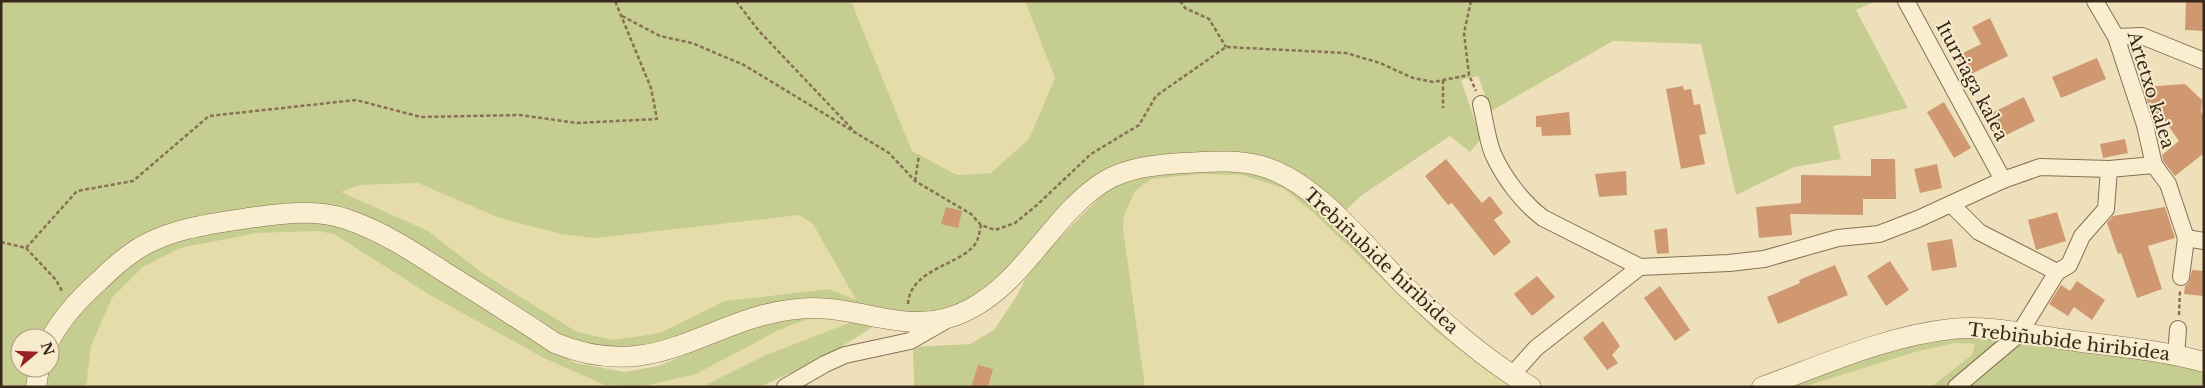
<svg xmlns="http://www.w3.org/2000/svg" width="2205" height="388" viewBox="0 0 2205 388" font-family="'Libre Baskerville',serif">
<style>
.farmland{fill:#e5dcaa}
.green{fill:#c6cd90;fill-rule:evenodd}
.building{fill:#cf9870}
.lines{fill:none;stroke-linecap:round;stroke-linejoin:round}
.minor-casing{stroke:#887055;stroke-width:18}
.tertiary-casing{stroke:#887055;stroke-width:21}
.path{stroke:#887055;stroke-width:2.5;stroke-dasharray:4 2.5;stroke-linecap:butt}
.minor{stroke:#faeed0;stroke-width:16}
.tertiary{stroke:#faeed0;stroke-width:20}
.labels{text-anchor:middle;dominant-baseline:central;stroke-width:4;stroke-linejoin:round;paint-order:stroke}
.street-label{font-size:18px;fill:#36281b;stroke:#f7ebcc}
</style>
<rect width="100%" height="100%" fill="#efe0bc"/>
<g class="farmland">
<path d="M851,1H1025L1055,78L1030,139L991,173L957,175L912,151Z"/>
<path d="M1199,174L1242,175L1283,188L1315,214L1438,333L1511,387H1145L1123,229L1124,216L1135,191L1151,179Z"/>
<path d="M418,183L497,217L735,221L799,215L813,224L856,301L829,289L764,296L725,301L660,333L613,340L577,332L485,275L428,231L340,192L359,185Z"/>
<path d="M317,231L334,234L430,295L605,385L696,374L777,331L817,315L857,320L766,355L701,387H86L91,346L112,298L143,267L180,248L257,233Z"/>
<path d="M1955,343L1975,344L1972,355L1931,387H1803L1915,352Z"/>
</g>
<g class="green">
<path d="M1,1H851L912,151L957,175L991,173L1029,139L1055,78L1025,1H1876L1856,10L1908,108L1833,126L1841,159L1794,167L1736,195L1701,44L1613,41L1491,111L1478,76L1461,80L1481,139L1470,152L1450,136L1362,195L1344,212L1309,181L1280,162L1240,153H1178L1121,166L998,279L962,303L930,313L900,314L841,303L644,354L575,344L365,216L164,227L134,260L159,246L192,236L281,221L321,219L360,228L540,343L576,363L625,372L658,366L769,321L817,315L777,331L696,374L640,387L605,385L544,358L430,295L334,234L317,231L257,233L180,248L143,267L112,298L91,346L86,387H1ZM418,183L497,217L561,234L595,238L799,215L813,224L856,300L829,289L725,301L660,333L613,340L577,332L485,275L428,231L341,192L359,185ZM20,338H50V368H20Z"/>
<path d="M1174,168L1246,169L1283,182L1311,200L1520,387H1511L1438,333L1315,214L1283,188L1242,175L1199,174L1151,179L1135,191L1124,216L1123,229L1145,387H914L913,347L970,344L994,330L1018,294L1032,266L1106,191L1131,176Z"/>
<path d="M857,320L876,325L825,357L760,387H701L766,355Z"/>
<path d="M1956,335L2001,340L1949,387H1931L1972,355L1975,344L1955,343L1915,352L1803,387H1781L1895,346Z"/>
<path d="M2025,341L2204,369V387H1963L2009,348Z"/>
</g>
<g class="building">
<path d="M2186,1H2204V31L2185,30Z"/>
<path d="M1990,18L2008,56L1967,76L1957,56L1981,44L1972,27Z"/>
<path d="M2097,58L2106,79L2061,98L2052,77Z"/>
<path d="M2185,84L2202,100L2201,112L2204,116V153L2175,176L2163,161L2162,155L2179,141L2160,114L2152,116L2143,87Z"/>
<path d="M1683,86L1684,90L1691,89L1694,105L1700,104L1706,134L1699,135L1705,164L1681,169L1666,89Z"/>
<path d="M2024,97L2035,121L1998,139L1986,116Z"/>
<path d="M1944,102L1971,148L1954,158L1927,112Z"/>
<path d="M1569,112L1571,135L1542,136L1541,127H1536V116Z"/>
<path d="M2125,139L2128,153L2103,158L2100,144Z"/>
<path d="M1446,159L1482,203L1490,196L1503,213L1494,220L1511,242L1494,256L1452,203L1448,205L1425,176Z"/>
<path d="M1871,159H1895L1896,199H1863V215L1790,214L1792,235L1759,238L1756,207L1801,203V175L1871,176Z"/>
<path d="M1937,164L1942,188L1920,193L1914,169Z"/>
<path d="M1626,171L1627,195L1599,197L1595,174Z"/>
<path d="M946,207L962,211L958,228L941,224Z"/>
<path d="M2165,207L2175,238L2148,246L2162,289L2137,298L2121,253L2118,254L2107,223L2113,216Z"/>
<path d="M2057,212L2066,241L2036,250L2028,220Z"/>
<path d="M1667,228L1669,253L1657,254L1654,230Z"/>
<path d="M1952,239L1957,267L1932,271L1927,243Z"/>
<path d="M1890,261L1909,290L1886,306L1867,276Z"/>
<path d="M1835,265L1848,295L1778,324L1767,297L1800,283L1799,280Z"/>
<path d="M2192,270L2204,271V296L2184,294L2185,286L2189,283Z"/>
<path d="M1537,276L1555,297L1532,316L1514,294Z"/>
<path d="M2077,281L2105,300L2092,320L2074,307L2068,316L2049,304L2061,285L2070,291Z"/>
<path d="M1660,286L1690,330L1675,341L1644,298Z"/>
<path d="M1603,321L1620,346L1612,355L1618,363L1607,370L1583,338Z"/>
<path d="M978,365L993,369L988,387H971Z"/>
</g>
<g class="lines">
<defs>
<g id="minor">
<path d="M1906,1L2003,180"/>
<path d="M2095,1L2116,37L2145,125L2154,165"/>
<path d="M2116,37L2142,36L2204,61"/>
<path d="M1481,104C1485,120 1487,139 1493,154C1504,178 1522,202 1543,218L1640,267"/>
<path d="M1951,204L1979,232L2057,272"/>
<path d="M2181,277L2186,238"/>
<path d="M2176,356L2178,329"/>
<path d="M1512,375L1536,348L1640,267L1729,263L1764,259L1838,238L1879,234L1918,219L2003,180L2040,167L2109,169L2154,165L2168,184L2186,238L2204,241"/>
<path d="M785,387L825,364L845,355L910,341L945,321"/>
<path d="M1956,387L2019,334L2057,272L2069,265L2082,236L2106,209L2109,169"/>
</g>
<g id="tertiary">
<path d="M50,340C62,317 79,299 98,282C109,271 120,261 133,252C167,228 215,223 256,217C286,213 317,209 346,219C382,231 414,252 446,273C483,296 519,319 555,343C664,388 713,309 814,308C869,308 914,339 970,309C1026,280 1054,212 1105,181C1129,167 1155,165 1182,163C1208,162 1235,159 1261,166C1317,181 1367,249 1407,288C1446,325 1486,360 1531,387"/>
<path d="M36,387L39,368"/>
<path d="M1762,387C1823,365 1886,336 1951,329C1987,325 2026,334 2061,339C2108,346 2158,349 2204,362"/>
</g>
</defs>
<use href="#minor" class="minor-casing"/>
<use href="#tertiary" class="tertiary-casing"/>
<g class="path">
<path d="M736,1L759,31L854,131"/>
<path d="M1180,1L1185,8L1209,19L1226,47"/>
<path d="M1471,1L1464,33L1469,75L1476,91"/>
<path d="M622,16L660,36L692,43L744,65L889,153L915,181L971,214L981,225L995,230L1015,223L1037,205L1091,154L1139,125L1156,96L1226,47L1346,53L1380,63L1413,78L1433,82L1469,75"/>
<path d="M1443,80V108"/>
<path d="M915,181L919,155"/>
<path d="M1,242L26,248L77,191L133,181L209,116L356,100L421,117L520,115L577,123L657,119L651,88L615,1"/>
<path d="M26,248L56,280L63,293"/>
<path d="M908,304C910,267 965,265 977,241C979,236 980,230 981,225"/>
<path d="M2179,315L2180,291"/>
</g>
<use href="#minor" class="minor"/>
<use href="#tertiary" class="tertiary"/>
</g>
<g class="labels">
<g class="street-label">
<text transform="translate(1972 81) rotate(62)">Iturriaga kalea</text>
<text transform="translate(2151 90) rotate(73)">Artetxo kalea</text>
<text transform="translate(1381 261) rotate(43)">Trebiñubide hiribidea</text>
<text transform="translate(2069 342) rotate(7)">Trebiñubide hiribidea</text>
</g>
</g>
<rect width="2205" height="388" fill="none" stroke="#36281b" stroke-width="5"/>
<g transform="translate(35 353) rotate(71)"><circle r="24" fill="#f7ebcc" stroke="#aa9d85"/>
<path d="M0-4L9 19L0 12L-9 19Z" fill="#992323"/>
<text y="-8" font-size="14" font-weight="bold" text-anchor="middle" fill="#36281b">N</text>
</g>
</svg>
